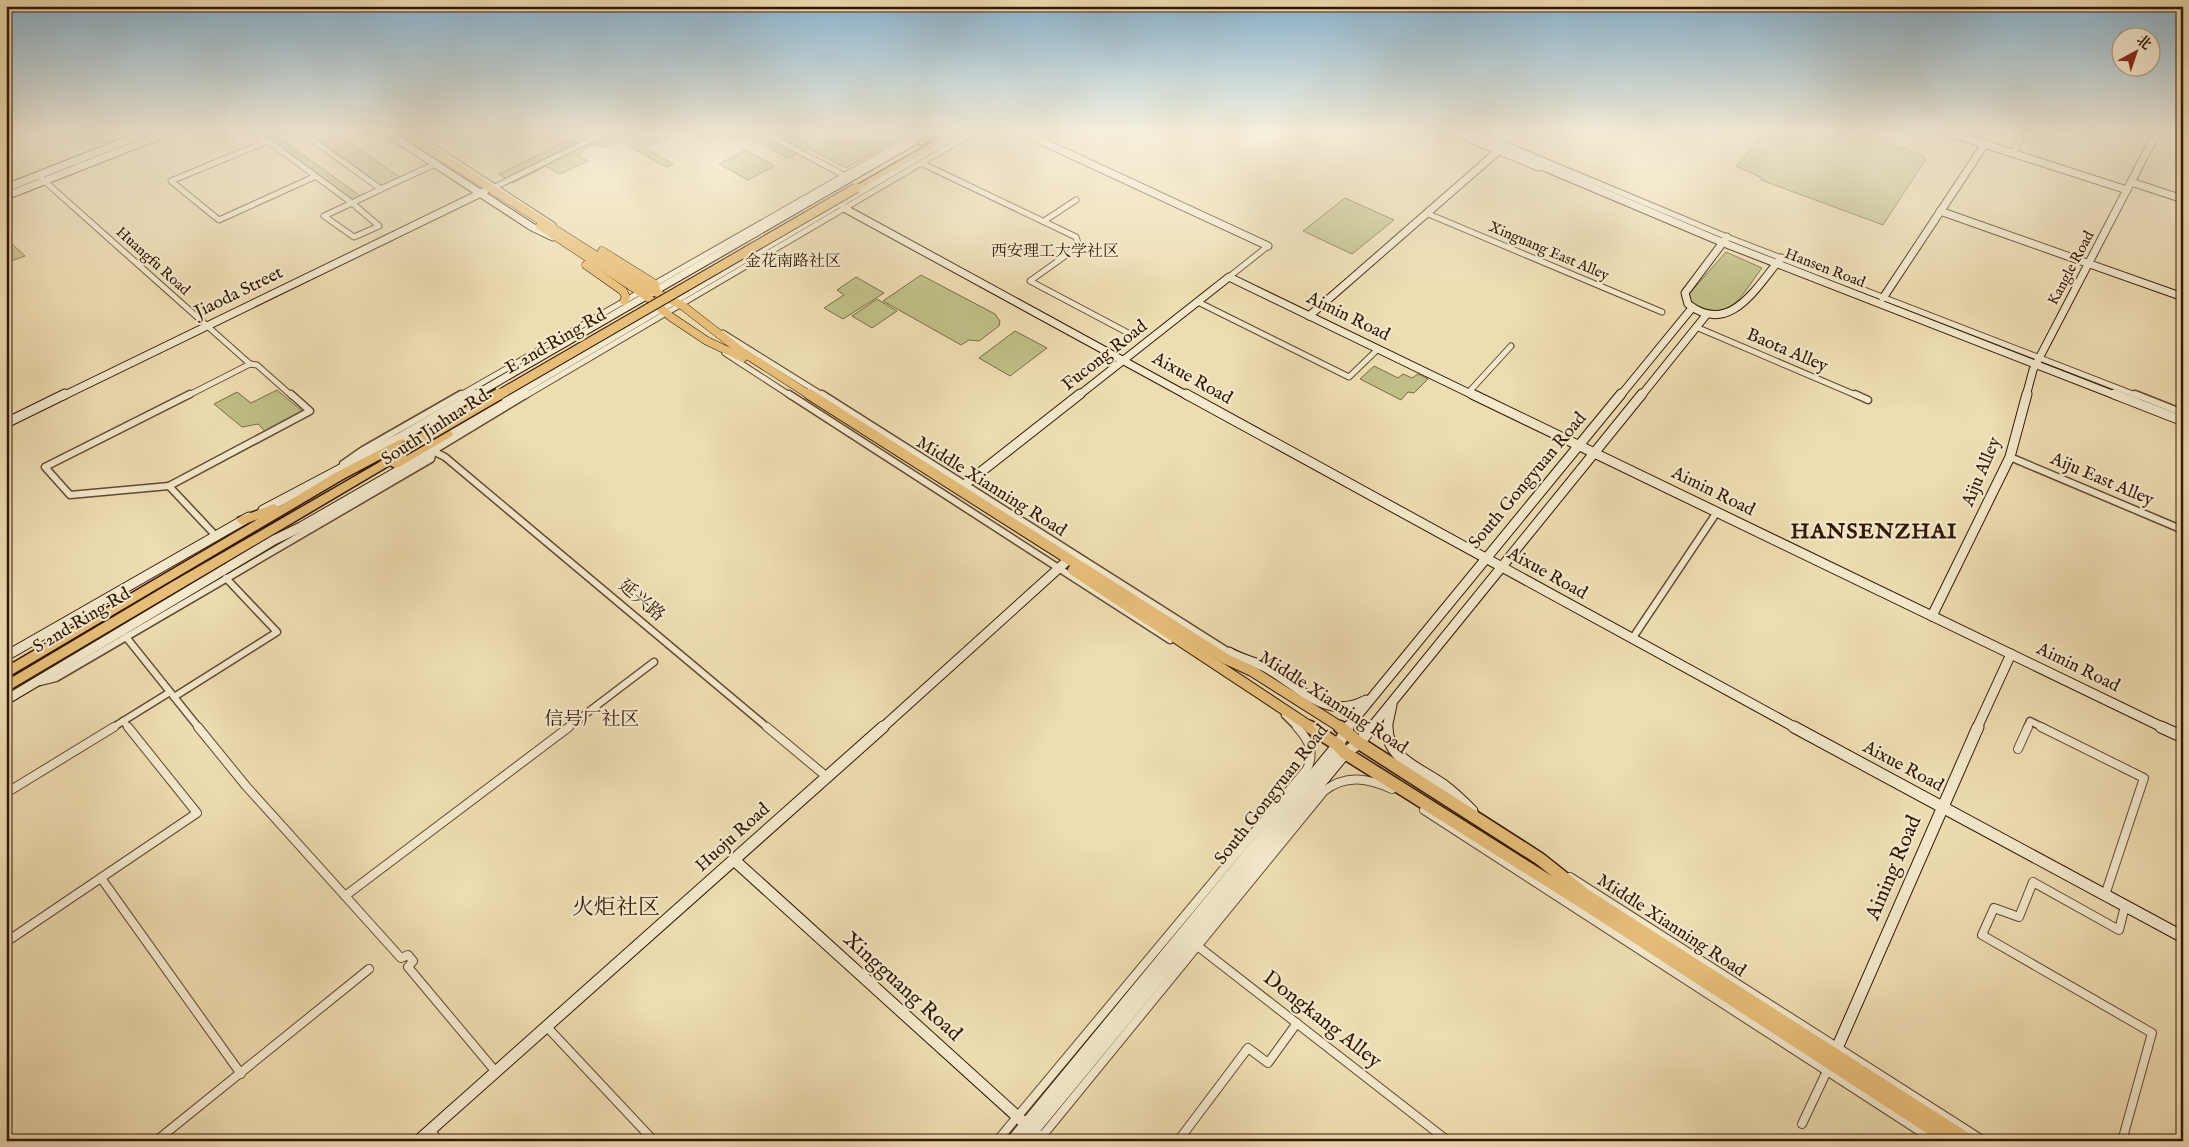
<svg xmlns="http://www.w3.org/2000/svg" width="2189" height="1147" viewBox="0 0 2189 1147" font-family="'IM FELL English','Noto Serif SC',serif">
<style>
.green{fill:#c0bf87;stroke:#7a6b46}
.lines{fill:none;stroke-linecap:round;stroke-linejoin:round}
.street-far2-casing{stroke:#624830;stroke-width:7}
.street-far1-casing{stroke:#624830;stroke-width:9}
.street-casing{stroke:#624830;stroke-width:10}
.secondary-far2-casing{stroke:#331704;stroke-width:9}
.secondary-far1-casing{stroke:#331704;stroke-width:11}
.secondary-casing{stroke:#331704;stroke-width:13}
.primary-far2-casing{stroke:#331704;stroke-width:9}
.primary-far1-casing{stroke:#331704;stroke-width:12}
.primary-casing{stroke:#331704;stroke-width:15}
.highway-casing{stroke:#331704;stroke-width:3}
.street-far2{stroke:#f4e9cd;stroke-width:5}
.street-far1{stroke:#f4e9cd;stroke-width:6}
.street{stroke:#f4e9cd;stroke-width:8}
.secondary-far2{stroke:#f4e9cd;stroke-width:7}
.secondary-far1{stroke:#f4e9cd;stroke-width:9}
.secondary{stroke:#f4e9cd;stroke-width:11}
.primary-far2{stroke:#e7be79;stroke-width:8}
.primary-far1{stroke:#e7be79;stroke-width:10}
.primary{stroke:#e7be79;stroke-width:12}
.highway{fill:#e7be79;fill-rule:evenodd}
.highway-bridge-far1-casing{stroke:#331704;stroke-width:11;stroke-linecap:butt}
.highway-bridge-casing{stroke:#331704;stroke-width:14;stroke-linecap:butt}
.highway-bridge-far1{stroke:#e7be79;stroke-width:9}
.highway-bridge{stroke:#e7be79;stroke-width:11}
.labels{text-anchor:middle;dominant-baseline:central;stroke-width:4.5;stroke-linejoin:round;paint-order:stroke}
.far-street-label{font-size:15px;fill:#331704;stroke:#f4e9cd}
.far-neighbourhood-label{font-size:16px;fill:#331704;stroke:#f4e9cd}
.street-label{font-size:18px;fill:#331704;stroke:#f4e9cd}
.neighbourhood-label{font-size:19px;fill:#331704;stroke:#f4e9cd}
.near-street-label{font-size:21px;fill:#331704;stroke:#f4e9cd}
.district-label{font-size:22px;font-weight:bold;letter-spacing:1px;fill:#331704;stroke:#f4e9cd}
.near-neighbourhood-label{font-size:22px;fill:#331704;stroke:#f4e9cd}
</style>
<rect width="100%" height="100%" fill="#eeddb2"/>
<filter id="stains"><feTurbulence type="fractalNoise" baseFrequency=".004" numOctaves="4"/><feColorMatrix values="0 0 0 0 .2 0 0 0 0 .09 0 0 0 0 .02 0 0 0 .5 -.17"/></filter>
<radialGradient id="worn" r=".72"><stop offset=".6" stop-color="#630" stop-opacity="0"/><stop offset="1" stop-color="#630" stop-opacity=".3"/></radialGradient>
<g class="green">
<path d="M275,132H286L277,136L360,196L350,201L263,137Z"/>
<path d="M307,132H333L401,178L382,186Z"/>
<path d="M586,132H677L645,148L673,164L666,167L621,141L608,147L589,144L579,156L588,161L560,174L546,166L513,183L499,174Z"/>
<path d="M690,132H911L846,168L808,148L789,158L746,136L735,141L723,135L708,142Z"/>
<path d="M1767,132H1855L1923,155L1926,159L1883,225L1761,180L1762,178L1736,166Z"/>
<path d="M746,150L774,166L748,180L719,164Z"/>
<path d="M1345,198L1394,220L1352,254L1303,231Z"/>
<path d="M9,241L25,256L6,263V242Z"/>
<path d="M1726,252L1762,268C1740,297 1730,325 1691,302L1689,294Z"/>
<path d="M921,275L995,314L1000,321L999,326L979,341L969,340L961,345L883,301Z"/>
<path d="M856,277L884,293L843,319L824,308L844,295L837,290Z"/>
<path d="M877,299L897,311L872,328L852,316Z"/>
<path d="M1015,331L1047,348L1010,376L979,358Z"/>
<path d="M1374,366L1398,378L1403,374L1412,378L1418,374L1428,379L1414,393L1408,392L1401,400L1360,379Z"/>
<path d="M277,390L302,411L266,432L258,424L242,427L214,404L237,392L251,403Z"/>
</g>
<g class="lines">
<defs>
<g id="street-far2">
<path d="M256,132L352,203"/>
<path d="M301,132L381,189L352,203"/>
<path d="M410,132L553,225"/>
<path d="M763,132L847,177"/>
<path d="M1451,132L1538,168"/>
<path d="M1475,132L1727,237L2138,396"/>
<path d="M1736,132L1755,138L1761,132"/>
<path d="M2002,132L2021,138L2013,153"/>
<path d="M268,141L171,181L219,220L316,176"/>
<path d="M921,163L1076,237L1079,246L1030,281L1132,335"/>
<path d="M41,178L250,364L257,365L292,396"/>
<path d="M493,188L606,132"/>
<path d="M381,189L435,164"/>
<path d="M352,203L379,226L354,237L324,216Z"/>
<path d="M1426,213L1662,312"/>
<path d="M1044,221L1076,200"/>
<path d="M1229,277L1268,246"/>
<path d="M651,286L921,132"/>
<path d="M1198,302L1349,377L1378,349"/>
<path d="M1696,327L1858,396"/>
<path d="M723,333L824,396"/>
<path d="M725,353L791,396"/>
<path d="M1468,393L1511,346"/>
<path d="M187,396L250,364"/>
<path d="M459,396L642,291"/>
<path d="M525,396L974,132"/>
</g>
<g id="street-far1">
<path d="M789,394L1170,640"/>
<path d="M822,394L1232,654"/>
<path d="M1855,394L1868,400"/>
<path d="M2135,394L2183,413"/>
<path d="M433,451L445,457L768,728"/>
<path d="M2010,457L2183,530"/>
<path d="M343,464L363,450L461,394"/>
<path d="M169,486L70,495L45,467L190,394"/>
<path d="M216,536L169,486L310,411L291,394"/>
<path d="M126,637L199,728"/>
<path d="M1632,639L1717,512"/>
<path d="M40,682L56,678L431,459L433,451L527,394"/>
<path d="M174,697L277,632L226,578"/>
<path d="M1285,715L1298,728"/>
<path d="M123,721L129,728"/>
<path d="M112,728L170,692"/>
<path d="M567,728L654,662"/>
<path d="M2027,728L2030,721L2044,728"/>
</g>
<g id="street">
<path d="M198,727L246,786L401,958L408,955L413,961L408,967L496,1072"/>
<path d="M767,727L827,777"/>
<path d="M2041,727L2144,778L2105,895"/>
<path d="M2018,749L2028,727"/>
<path d="M6,793L114,727"/>
<path d="M1424,810L1935,1141"/>
<path d="M1570,877L1984,1141"/>
<path d="M101,878L241,1074"/>
<path d="M345,896L569,727"/>
<path d="M6,942L197,813L128,727"/>
<path d="M1195,944L1448,1141"/>
<path d="M547,1027L654,1141"/>
<path d="M1802,1124L1827,1071"/>
<path d="M430,1130L439,1141"/>
<path d="M1039,1140L1324,791C1346,774 1368,778 1392,789"/>
<path d="M156,1141L369,969"/>
<path d="M997,1141L1307,769C1315,752 1309,740 1297,727"/>
<path d="M1178,1141L1248,1048L1268,1063L1297,1023"/>
<path d="M2122,1141L2152,1033L1982,935L1994,908L2019,917L2033,882L2119,930L2125,906"/>
</g>
<g id="secondary-far2">
<path d="M386,132L532,227L553,237"/>
<path d="M1022,132L1268,246"/>
<path d="M1461,132L1724,243L2117,396"/>
<path d="M1947,132L2127,190"/>
<path d="M2131,182L2183,199"/>
<path d="M6,188L148,132"/>
<path d="M6,196L169,132"/>
<path d="M844,208L1188,396"/>
<path d="M1940,211L2183,297"/>
<path d="M1727,237L1685,293L1688,304C1730,337 1757,286 1781,258"/>
<path d="M1883,298L1985,144"/>
<path d="M1309,316L1504,146"/>
<path d="M63,396L485,191"/>
<path d="M473,396L930,132"/>
<path d="M513,396L961,132"/>
<path d="M1078,396L1229,277L1475,396"/>
<path d="M1620,396L1692,308"/>
<path d="M1641,396L1707,314"/>
<path d="M2026,396L2033,370L2157,132"/>
</g>
<g id="secondary-far1">
<path d="M1186,394L1796,728"/>
<path d="M1472,394L2164,728"/>
<path d="M2114,394L2183,421"/>
<path d="M6,423L65,394"/>
<path d="M959,489L1080,394"/>
<path d="M263,510L403,436L475,394"/>
<path d="M1932,616L2010,457L2027,394"/>
<path d="M1229,652C1240,659 1253,661 1265,667C1299,685 1325,722 1366,700"/>
<path d="M6,656L249,517"/>
<path d="M6,700L274,540L301,527L433,451L448,434L515,394"/>
<path d="M882,728L1069,559"/>
<path d="M1347,728L1621,394"/>
<path d="M1371,728L1642,394"/>
<path d="M1387,728L1392,705"/>
<path d="M1977,728L2011,654"/>
</g>
<g id="secondary">
<path d="M1387,727C1387,759 1421,769 1443,785C1454,793 1463,802 1472,811"/>
<path d="M1794,727L2183,937"/>
<path d="M2161,727L2183,737"/>
<path d="M734,860L1041,1138"/>
<path d="M1827,1071L1978,727"/>
<path d="M418,1141L883,727"/>
<path d="M1012,1141L1338,745L1348,727"/>
<path d="M1025,1141L1345,753L1359,743L1372,727"/>
</g>
<g id="primary-far2">
<path d="M402,132L647,288L683,306L741,351L811,396"/>
<path d="M540,226L646,296L671,317L707,341L743,358"/>
<path d="M602,251L655,284L656,290"/>
<path d="M586,265L623,291L626,297L624,301"/>
</g>
<g id="primary-far1">
<path d="M809,394L1226,659L1252,671L1342,728"/>
<path d="M1073,570L1312,728"/>
</g>
<g id="primary">
<path d="M1310,727L1338,745L1345,753L1582,902L1950,1141"/>
<path d="M1340,727L1359,743L1540,859L1584,894L1970,1141"/>
</g>
<g id="highway">
<path d="M929,132H937L925,144H919V140Z"/>
<path d="M950,132H960L859,190L852,188Z"/>
<path d="M448,430L452,432L453,434L452,436L399,467L395,468L390,465L6,692V681L172,582L378,463L392,453L343,479L6,678V667L258,519L242,525L237,521L238,518L274,504L279,507L335,473L399,440L403,439L408,443L404,447L408,450L405,453Z"/>
</g>
</defs>
<use href="#street-far2" class="street-far2-casing"/>
<use href="#street-far1" class="street-far1-casing"/>
<use href="#street" class="street-casing"/>
<use href="#secondary-far2" class="secondary-far2-casing"/>
<use href="#secondary-far1" class="secondary-far1-casing"/>
<use href="#secondary" class="secondary-casing"/>
<use href="#primary-far2" class="primary-far2-casing"/>
<use href="#primary-far1" class="primary-far1-casing"/>
<use href="#primary" class="primary-casing"/>
<use href="#highway" class="highway-casing"/>
<use href="#street-far2" class="street-far2"/>
<use href="#street-far1" class="street-far1"/>
<use href="#street" class="street"/>
<use href="#secondary-far2" class="secondary-far2"/>
<use href="#secondary-far1" class="secondary-far1"/>
<use href="#secondary" class="secondary"/>
<use href="#primary-far2" class="primary-far2"/>
<use href="#primary-far1" class="primary-far1"/>
<use href="#primary" class="primary"/>
<use href="#highway" class="highway"/>
<defs>
<path id="highway-bridge-far1" d="M497,396L856,188"/>
<path id="highway-bridge" d="M403,450L499,394"/>
</defs>
<use href="#highway-bridge-far1" class="highway-bridge-far1-casing"/>
<use href="#highway-bridge" class="highway-bridge-casing"/>
<use href="#highway-bridge-far1" class="highway-bridge-far1"/>
<use href="#highway-bridge" class="highway-bridge"/>
</g>
<linearGradient id="sky" x2="0" y2="1"><stop stop-color="#89b6d4"/><stop offset="0.45" stop-color="#f7f0dc"/><stop offset="1" stop-color="#f7f0dc" stop-opacity="0"/></linearGradient>
<rect width="2189" height="292" fill="url(#sky)"/>
<g class="labels">
<g class="far-street-label">
<text transform="translate(1549 251) rotate(23)">Xinguang East Alley</text>
<text transform="translate(153 261) rotate(42)">Huangfu Road</text>
<text transform="translate(1825 268) rotate(21)">Hansen Road</text>
<text transform="translate(2071 268) rotate(-62)">Kangle Road</text>
</g>
<g class="far-neighbourhood-label">
<text x="1055" y="252">西安理工大学社区</text>
<text x="793" y="262">金花南路社区</text>
</g>
<g class="street-label">
<text transform="translate(239 293) rotate(-26)">Jiaoda Street</text>
<text transform="translate(1348 317) rotate(26)">Aimin Road</text>
<text transform="translate(556 342) rotate(-30)">E 2nd Ring Rd</text>
<text transform="translate(1787 351) rotate(23)">Baota Alley</text>
<text transform="translate(1105 356) rotate(-38)">Fucong Road</text>
<text transform="translate(1192 379) rotate(29)">Aixue Road</text>
<text transform="translate(437 427) rotate(-33)">South Jinhua Rd.</text>
<text transform="translate(1982 472) rotate(-67)">Aiju Alley</text>
<text transform="translate(2102 480) rotate(23)">Aiju East Alley</text>
<text transform="translate(1528 481) rotate(-50)">South Gongyuan Road</text>
<text transform="translate(991 487) rotate(32)">Middle Xianning Road</text>
<text transform="translate(1713 492) rotate(26)">Aimin Road</text>
<text transform="translate(1547 574) rotate(29)">Aixue Road</text>
<text transform="translate(641 601) rotate(40)">延兴路</text>
<text transform="translate(82 621) rotate(-31)">S 2nd Ring Rd</text>
<text transform="translate(2078 668) rotate(26)">Aimin Road</text>
<text transform="translate(1333 703) rotate(33)">Middle Xianning Road</text>
<text transform="translate(1903 767) rotate(28)">Aixue Road</text>
<text transform="translate(1272 795) rotate(-52)">South Gongyuan Road</text>
<text transform="translate(733 838) rotate(-42)">Huoju Road</text>
<text transform="translate(1671 926) rotate(33)">Middle Xianning Road</text>
</g>
<g class="neighbourhood-label">
<text x="592" y="720">信号厂社区</text>
</g>
<g class="near-street-label">
<text transform="translate(1894 868) rotate(-67)">Aining Road</text>
<text transform="translate(902 987) rotate(42)">Xingguang Road</text>
<text transform="translate(1322 1020) rotate(38)">Dongkang Alley</text>
</g>
<g class="district-label">
<text x="1874" y="532">HANSENZHAI</text>
</g>
<g class="near-neighbourhood-label">
<text x="616" y="908">火炬社区</text>
</g>
</g>
<rect width="2189" height="1147" fill="none" stroke="#eeddb2" stroke-width="25"/>
<rect x="8" y="8" width="2174" height="1132" fill="none" stroke="#331704" stroke-width="2.5"/>
<rect x="12" y="12" width="2164" height="1122" fill="none" stroke="#331704"/>
<g transform="translate(2136 52) rotate(40)"><circle r="24" fill="#f4e9cd" stroke="#a7957d"/>
<path d="M0-4L9 19L0 12L-9 19Z" fill="#8f2418"/>
<text y="-8" font-size="14" font-weight="bold" text-anchor="middle" fill="#331704">北</text>
</g>
<rect width="100%" height="100%" filter="url(#stains)"/>
<rect width="100%" height="100%" fill="url(#worn)"/>
</svg>
